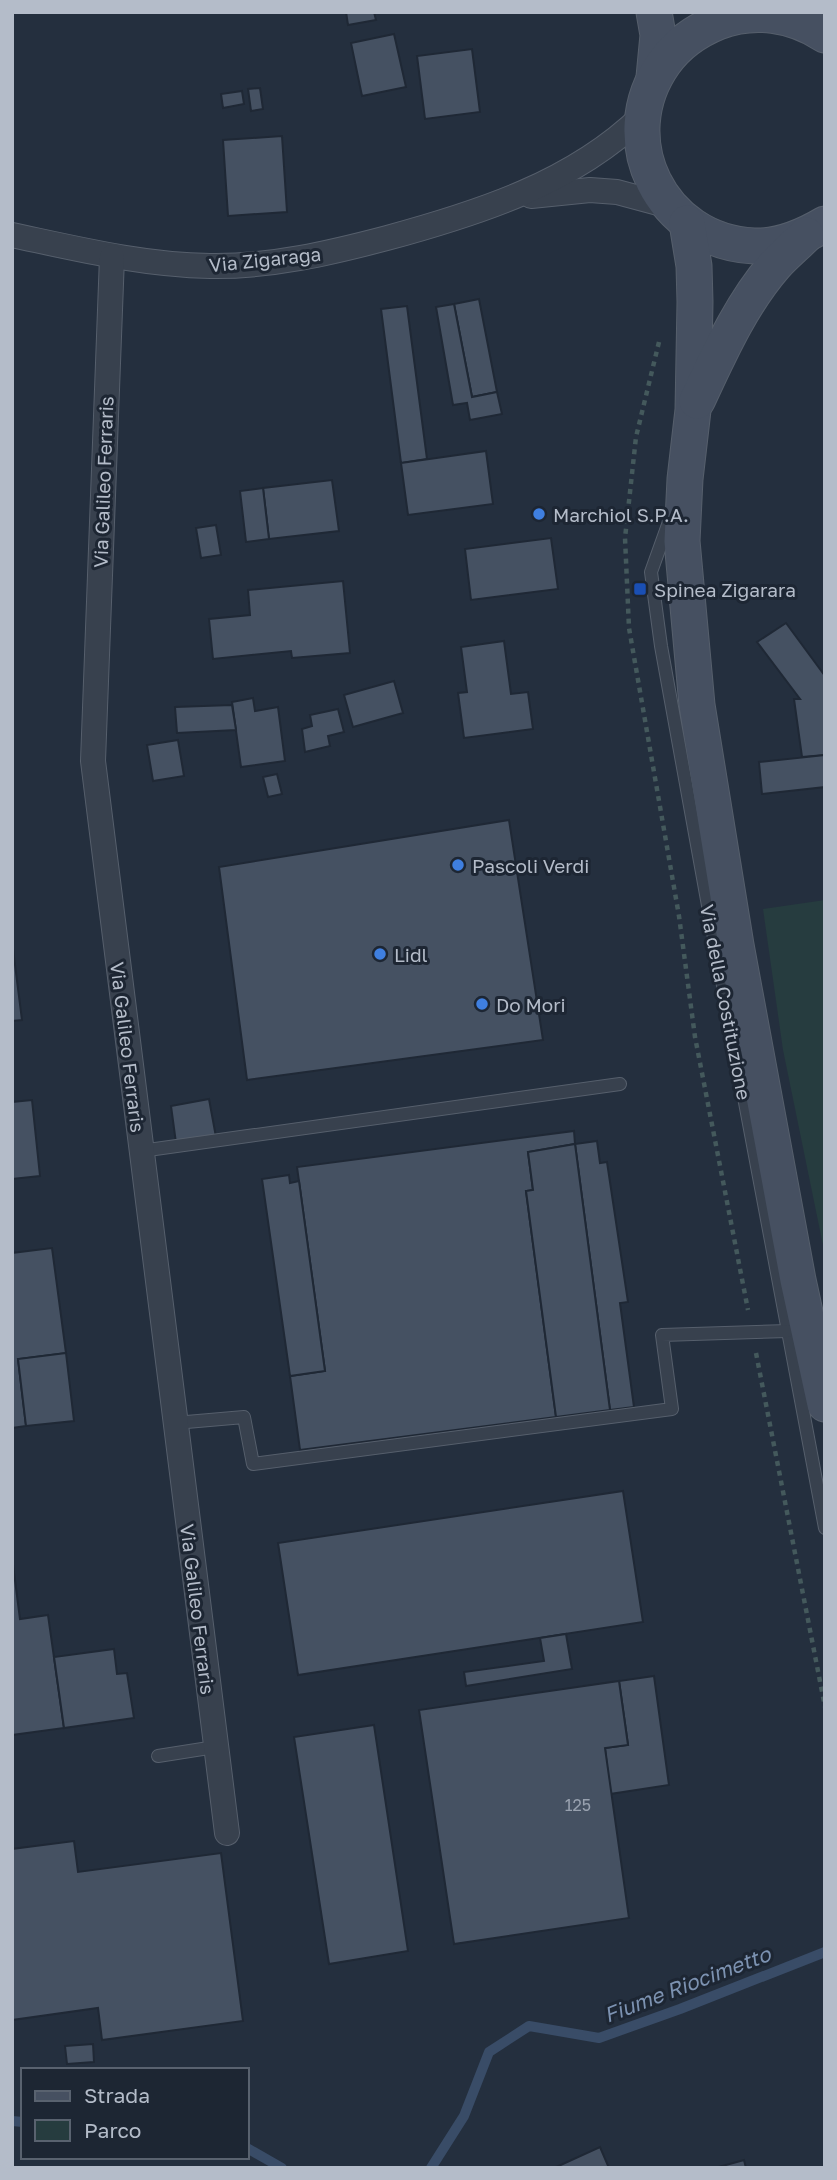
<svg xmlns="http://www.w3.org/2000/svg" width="837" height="2180" viewBox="0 0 837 2180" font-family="'Golos Text',sans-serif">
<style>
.green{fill:#263c3f}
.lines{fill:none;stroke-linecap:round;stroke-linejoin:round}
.stream{stroke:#394c67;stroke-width:10}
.building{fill:#455162;stroke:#1f2835;stroke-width:2}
.lane-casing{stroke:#565f6c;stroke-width:14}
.street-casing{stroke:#565f6c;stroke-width:26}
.secondary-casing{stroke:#565f6c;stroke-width:37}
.path{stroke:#44595c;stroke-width:4.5;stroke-dasharray:5 5;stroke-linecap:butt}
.lane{stroke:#38414e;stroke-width:12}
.street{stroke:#38414e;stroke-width:24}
.secondary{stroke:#465061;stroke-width:35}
.shop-dot{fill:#3f7fe0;stroke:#1d2633;stroke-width:2.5}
.transit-dot{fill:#1a4fb4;stroke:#1d2633;stroke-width:2.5}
.labels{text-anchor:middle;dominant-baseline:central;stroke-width:6;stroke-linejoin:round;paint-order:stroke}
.number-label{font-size:16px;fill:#98a1af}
.street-label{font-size:19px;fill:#b4bcc9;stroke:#1d2633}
.poi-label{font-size:19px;fill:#b4bcc9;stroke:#1d2633;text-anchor:start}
.water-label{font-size:21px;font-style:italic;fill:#7c92b1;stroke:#1d2633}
</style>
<rect width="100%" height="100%" fill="#242f3e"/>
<path class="green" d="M825,900V1255L783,1050L763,909Z"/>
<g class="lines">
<g class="stream">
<path d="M12,2121L23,2122"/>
<path d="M247,2148L282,2168"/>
<path d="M431,2168L464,2116L489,2052L529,2026L599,2038L680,2009L825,1952"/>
</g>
</g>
<g class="building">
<path d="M346,12H374L376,20L348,25Z"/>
<path d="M394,34L406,87L362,96L351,43Z"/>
<path d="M472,49L480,112L425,119L417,56Z"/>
<path d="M260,88L263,109L251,111L248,89Z"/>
<path d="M242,91L244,104L223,108L221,94Z"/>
<path d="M282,136L287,212L228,216L223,140Z"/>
<path d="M479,299L497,392L472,397L454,304Z"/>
<path d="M454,304L472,397L497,392L502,414L470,420L467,403L453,405L436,307Z"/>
<path d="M407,306L427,459L401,463L381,309Z"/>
<path d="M486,451L493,504L408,515L401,463Z"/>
<path d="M332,480L339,531L269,539L263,488Z"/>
<path d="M263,488L269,539L246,542L240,491Z"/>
<path d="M216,525L221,555L201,558L196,528Z"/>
<path d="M551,538L558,589L471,600L465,549Z"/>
<path d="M343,581L350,653L292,658L291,651L213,659L209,619L250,615L248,590Z"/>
<path d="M786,623L825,676V755L802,757L794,699H800L757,642Z"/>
<path d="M504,641L511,694L528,692L533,729L464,738L458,693L467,692L461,647Z"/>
<path d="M394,681L403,713L353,727L344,695Z"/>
<path d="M253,698L255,711L278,707L285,761L241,767L232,702Z"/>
<path d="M232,705L236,730L177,733L175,707Z"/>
<path d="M338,709L344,732L328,736L330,746L305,752L302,729L312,726L310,715Z"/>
<path d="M178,740L184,776L153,781L147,745Z"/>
<path d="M825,755V787L762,794L759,762Z"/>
<path d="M277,774L282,794L268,797L263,777Z"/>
<path d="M509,820L543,1040L247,1080L219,867Z"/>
<path d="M12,941L22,1020L12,1021Z"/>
<path d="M209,1099L216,1137L176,1143L171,1106Z"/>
<path d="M32,1100L40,1176L12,1179V1102Z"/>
<path d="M574,1131L575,1144L528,1152L533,1190L526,1191L556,1417L300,1450L290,1376L325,1371L297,1167Z"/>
<path d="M597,1141L600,1163L607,1162L628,1302L620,1303L634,1407L610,1410L575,1144Z"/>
<path d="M575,1144L610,1410L556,1417L526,1191L533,1190L528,1152Z"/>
<path d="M289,1175L290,1183L299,1181L325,1371L290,1376L262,1179Z"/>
<path d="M52,1248L66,1353L18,1359L26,1426L12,1428V1253Z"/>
<path d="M66,1353L74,1421L26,1426L18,1359Z"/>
<path d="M623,1491L643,1622L298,1675L278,1543Z"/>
<path d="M12,1557L20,1619L48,1615L64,1728L12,1735Z"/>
<path d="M566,1634L572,1669L466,1686L464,1672L544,1661L540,1638Z"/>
<path d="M114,1649L117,1674L127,1673L134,1718L64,1728L54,1657Z"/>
<path d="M654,1676L669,1785L610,1794L605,1748L628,1745L619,1681Z"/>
<path d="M619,1681L628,1745L605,1748L629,1918L454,1944L419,1710Z"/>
<path d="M374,1725L408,1951L329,1964L294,1737Z"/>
<path d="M74,1841L78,1872L221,1853L243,2021L102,2040L98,2008L12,2020V1849Z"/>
<path d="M93,2044L94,2062L67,2064L65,2046Z"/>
<path d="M600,2147L609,2168H554Z"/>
<path d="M744,2160L746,2168H715Z"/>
</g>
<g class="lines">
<defs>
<g id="lane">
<path d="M670,519L651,572L661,646L709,911L825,1528"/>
<path d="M141,1151L620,1084"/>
<path d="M175,1423L244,1417L253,1464L672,1409L662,1335L788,1331"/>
<path d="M158,1756L215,1747"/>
</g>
<g id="street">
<path d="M531,196L590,190L617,192L669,206"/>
<path d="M12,235C78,249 143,265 210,266C271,267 330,253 387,238C479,213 573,183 642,116"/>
<path d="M112,257L93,761L227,1833"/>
</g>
<g id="secondary">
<path d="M654,12L658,35L654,77"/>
<path d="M825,35C793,14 754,8 718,22C696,31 678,43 664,63C610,139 661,242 754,246C780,247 803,237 825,224"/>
<path d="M687,223L694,266L695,302L693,410L685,479L682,541L697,705L736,945L798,1280L825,1404"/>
<path d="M697,401C719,354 741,304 775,265C784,255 796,245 806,235"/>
</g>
</defs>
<use href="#lane" class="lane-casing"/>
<use href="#street" class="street-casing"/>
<use href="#secondary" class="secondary-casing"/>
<g class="path">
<path d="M659,342L636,437L625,538L629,628L679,916L695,1037L748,1310"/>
<path d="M756,1353L825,1707"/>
</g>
<use href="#lane" class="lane"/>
<use href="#street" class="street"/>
<use href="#secondary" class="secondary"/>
</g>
<g class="shop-dot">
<circle cx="539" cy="514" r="7"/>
<circle cx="458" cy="865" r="7"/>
<circle cx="380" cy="954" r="7"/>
<circle cx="482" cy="1004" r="7"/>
</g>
<rect class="transit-dot" x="633" y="582" width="14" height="14" rx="3.5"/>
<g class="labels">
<g class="number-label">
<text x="578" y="1805">125</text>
</g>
<g class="street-label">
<text transform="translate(265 259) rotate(-6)">Via Zigaraga</text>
<text transform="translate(103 482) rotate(-88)">Via Galileo Ferraris</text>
<text transform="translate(726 1002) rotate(79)">Via della Costituzione</text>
<text transform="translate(128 1047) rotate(83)">Via Galileo Ferraris</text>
<text transform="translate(198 1609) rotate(83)">Via Galileo Ferraris</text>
</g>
<g class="poi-label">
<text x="553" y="514">Marchiol S.P.A.</text>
<text x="654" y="589">Spinea Zigarara</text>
<text x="472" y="865">Pascoli Verdi</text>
<text x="394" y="954">Lidl</text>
<text x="496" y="1004">Do Mori</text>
</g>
<g class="water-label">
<text transform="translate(687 1984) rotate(-21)">Fiume Riocimetto</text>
</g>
</g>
<rect width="837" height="2180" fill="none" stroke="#b4bcc9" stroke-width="28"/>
<rect x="21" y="2068" width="228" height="91" fill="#1d2633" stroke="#59626f" stroke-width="2"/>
<rect x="35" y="2091" width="35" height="10" fill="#465061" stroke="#59626f" stroke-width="2"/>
<text x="84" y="2103" font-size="21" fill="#b4bcc9">Strada</text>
<rect x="35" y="2120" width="35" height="21" fill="#263c3f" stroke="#59626f" stroke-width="2"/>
<text x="84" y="2138" font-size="21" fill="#b4bcc9">Parco</text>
</svg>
